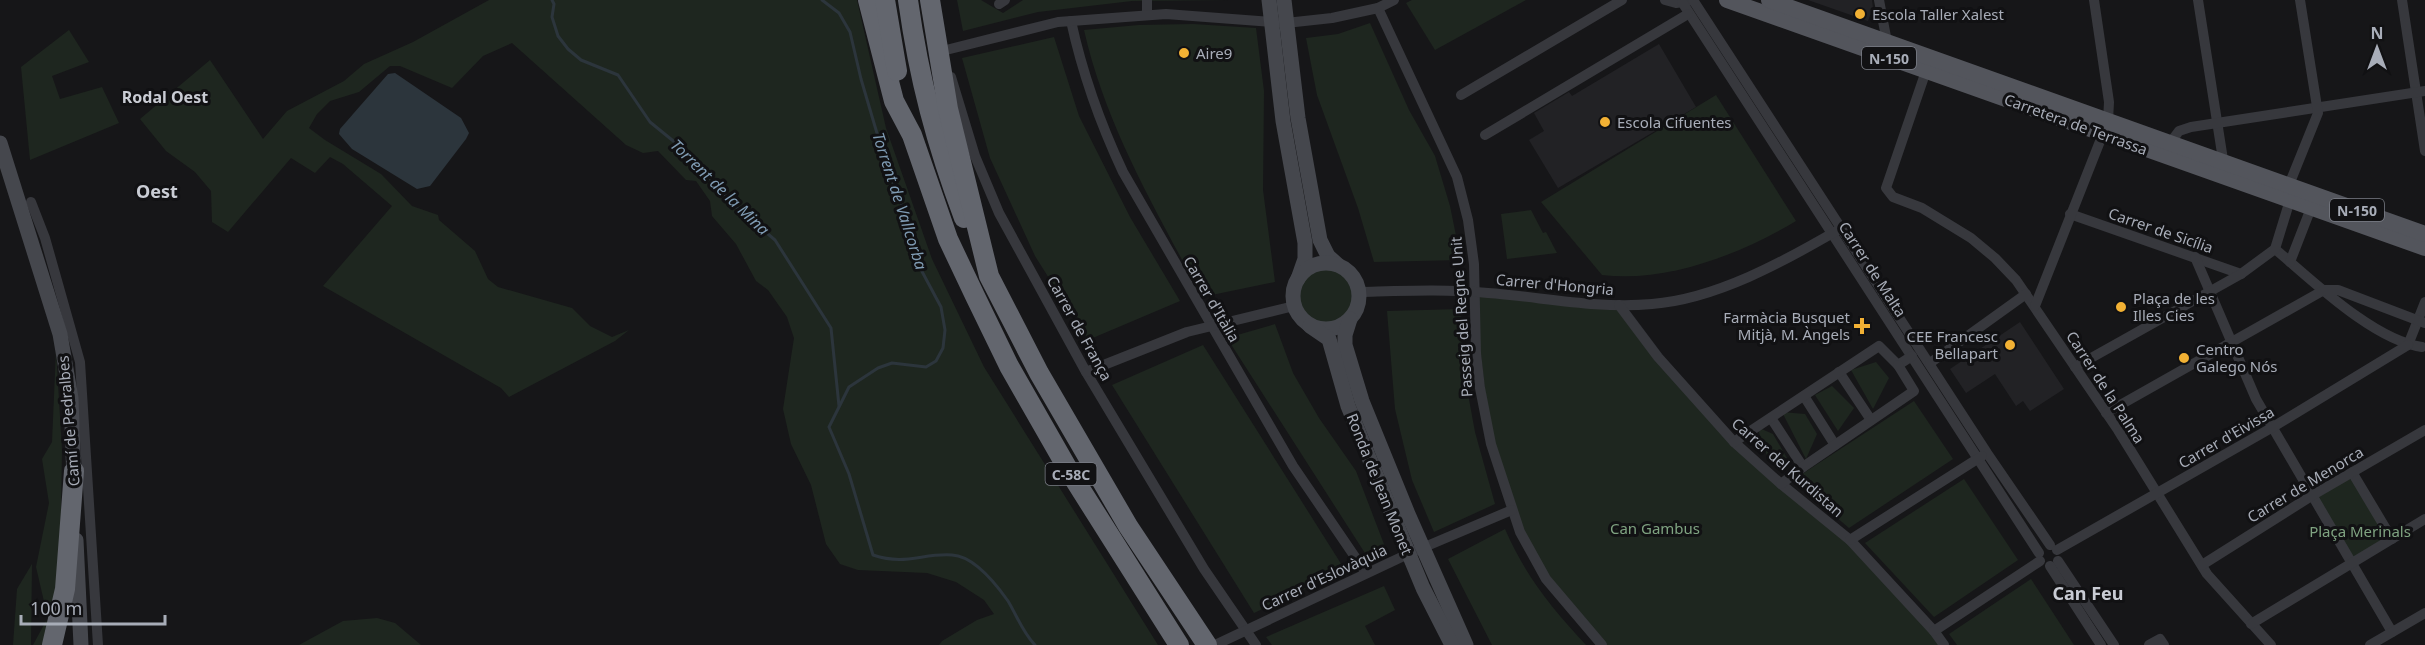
<svg xmlns="http://www.w3.org/2000/svg" width="2425" height="645" viewBox="0 0 2425 645" font-family="'Noto Sans',sans-serif">
<style>
.built{fill:#222225}
.green{fill:#1e261f}
.water{fill:#2c353c}
.lines{fill:none;stroke-linecap:round;stroke-linejoin:round}
.stream{stroke:#2c353c;stroke-width:3}
.street{stroke:#37383d;stroke-width:10}
.secondary{stroke:#45474d;stroke-width:15}
.primary{stroke:#53555c;stroke-width:16}
.highway{stroke:#63666e;stroke-width:20}
.poi-dot{fill:#f2b134;stroke:#111113;stroke-width:2}
.labels{text-anchor:middle;dominant-baseline:central;stroke-width:6;stroke-linejoin:round;paint-order:stroke}
.shield{fill:#111113;stroke:#7b7e86;stroke-width:1.5}
.shield-label{font-size:14px;font-weight:bold;fill:#a8adb8}
.poi-label{font-size:15px;fill:#a8adb8;stroke:#111113;text-anchor:start}
.street-label{font-size:15px;fill:#a8adb8;stroke:#111113}
.park-label{font-size:15px;fill:#7fa381;stroke:#111113}
.neighbourhood-label{font-size:16px;font-weight:bold;fill:#c9ccd4;stroke:#111113}
.water-label{font-size:16px;font-style:italic;fill:#7f9bb3;stroke:#111113}
.quarter-label{font-size:18px;font-weight:bold;fill:#c9ccd4;stroke:#111113}
</style>
<rect width="100%" height="100%" fill="#161618"/>
<g class="built">
<path d="M1808,0H1872L1873,8L1868,21Z"/>
<path d="M1659,44L1696,107L1558,188L1529,140L1544,131L1534,113L1569,92L1572,96Z"/>
<path d="M2020,322L2064,389L2030,411L2023,401L2016,406L1995,374L1966,393L1950,369Z"/>
</g>
<g class="green">
<path d="M489,0H857L886,128L932,259L984,367L1158,645H939L942,641L977,620L994,614L984,600L956,582L927,573L858,570L840,564L826,544L811,485L791,444L783,409L794,338L787,317L768,290L756,281L736,244L712,216L710,201L696,181L686,180L658,151L643,153L626,145L512,43L483,56L452,88L400,66H390L359,92L330,101L317,114L309,128L325,140L381,174L412,206L438,215L439,220L475,251L488,279L498,287L572,308L590,326L612,337L629,330L615,341L509,397L501,388L323,286L392,206L343,164L330,157L315,173L291,158L228,232L212,222L211,191L195,172L166,151L140,119L210,60L263,139L287,111L344,81L364,64L413,42Z"/>
<path d="M957,0H981L1003,13L1023,0H1229L1132,1L1038,12L963,31Z"/>
<path d="M1412,0H1526L1435,50L1406,3Z"/>
<path d="M1370,23L1409,110L1435,156L1450,206L1461,260L1374,262L1358,208L1317,95L1306,38L1338,34Z"/>
<path d="M1193,24L1256,28L1264,91L1263,190L1275,282L1202,297C1156,210 1106,127 1084,30L1139,25Z"/>
<path d="M69,30L89,62L52,76L60,99L102,87L119,123L30,160L21,67Z"/>
<path d="M1054,37L1079,116L1130,217L1180,301L1088,340L1035,256L990,158L962,58Z"/>
<path d="M1716,95L1796,221C1741,254 1667,283 1602,275L1541,202Z"/>
<path d="M1531,210L1543,233L1546,232L1557,253L1507,259L1501,214Z"/>
<circle cx="1326" cy="296" r="29"/>
<path d="M1474,292L1619,305L1697,403L1850,540L1944,645H1602L1527,547L1491,444Z"/>
<path d="M1461,309L1463,367L1475,432L1495,504L1434,532L1412,480L1395,409L1387,311Z"/>
<path d="M1275,324L1293,373L1319,418L1356,471L1387,552L1370,561L1227,338Z"/>
<path d="M1203,345L1345,570L1254,613L1112,385Z"/>
<path d="M56,350L62,450L60,574L43,645H33L46,621L49,623L36,567L49,503L42,459L52,442Z"/>
<path d="M1876,362L1889,378L1873,409L1851,370Z"/>
<path d="M1832,386L1854,408L1838,431L1815,395Z"/>
<path d="M1914,401L1953,459L1849,528L1793,480Z"/>
<path d="M1782,412L1805,414L1817,434L1806,459Z"/>
<path d="M1757,427L1773,434L1787,458L1769,462Z"/>
<path d="M2352,472L2392,539L2352,563L2313,495Z"/>
<path d="M1964,479L2018,560L1934,617L1865,543Z"/>
<path d="M1505,529C1526,577 1551,607 1586,645H1492L1448,559Z"/>
<path d="M32,564L31,645H13L17,589Z"/>
<path d="M2031,579L2074,645H1957L1949,634Z"/>
<path d="M1384,586L1395,610L1365,626L1375,645H1272L1266,637Z"/>
<path d="M377,618L395,623L421,645H299L343,621Z"/>
</g>
<path class="water" d="M395,73L461,118L469,133L466,139L430,186L417,189L352,149L339,134L340,129L388,74Z"/>
<g class="lines">
<g class="stream">
<path d="M552,0L554,4L552,17L558,36L568,49L581,60L618,75L650,122L688,153L735,206L775,240L831,328L839,406"/>
<path d="M822,0L839,13L850,32L861,79L884,157L918,249V264L941,307L945,330L943,348L936,361L926,367L892,363L878,368L849,387L829,427L849,474L873,555C906,566 922,553 952,555C974,556 996,584 1008,601C1017,616 1023,633 1035,645"/>
</g>
<g class="street">
<path d="M1665,0L1676,3L1688,1"/>
<path d="M1693,0L1987,453L2050,545"/>
<path d="M1879,0L1887,42"/>
<path d="M2198,0L2224,166"/>
<path d="M2402,0L2425,151"/>
<path d="M1682,2L2039,553"/>
<path d="M999,4L1005,0"/>
<path d="M1378,8L1457,177L1468,220L1474,264L1476,353L1480,388L1491,444L1520,532L1546,579L1602,645"/>
<path d="M1147,15V0"/>
<path d="M1071,21C1083,76 1099,121 1123,172L1293,466L1366,573"/>
<path d="M946,50L1058,22L1166,14L1286,23L1332,18L1378,8L1394,0"/>
<path d="M1926,71L1886,188L1893,197L1922,208L1971,238L1995,258L2016,280L2118,430L2207,574L2271,645"/>
<path d="M951,77L975,156L999,213L1086,372L1204,569L1256,645"/>
<path d="M1461,95L1622,0"/>
<path d="M1485,135L1688,14"/>
<path d="M2170,143L2179,131L2191,127L2425,91"/>
<path d="M2289,185L2318,113L2300,0"/>
<path d="M31,202L45,238L80,362L98,645"/>
<path d="M2070,214L2241,274"/>
<path d="M2275,249C2312,280 2373,340 2422,347"/>
<path d="M2195,257L2256,399L2392,632"/>
<path d="M2290,262L2311,208"/>
<path d="M1359,292C1402,291 1445,289 1488,293C1542,297 1597,309 1652,304C1716,299 1783,262 1838,230"/>
<path d="M1619,305L1658,357L1734,442L1781,484L1850,540L1934,631L1944,645"/>
<path d="M2035,306L2108,121L2109,102L2094,0"/>
<path d="M2408,345L2425,302"/>
<path d="M1930,363L2026,294"/>
<path d="M2075,367L2241,274L2275,249L2290,200"/>
<path d="M1086,372L1187,332L1294,306"/>
<path d="M1839,372L1871,420"/>
<path d="M1804,396L1835,445"/>
<path d="M2106,413L2324,290H2338L2425,323"/>
<path d="M1771,418L1803,467"/>
<path d="M1734,442L1879,346L1898,365L1912,356"/>
<path d="M2352,472L2392,539"/>
<path d="M1781,484L1803,467L1914,391L1898,365"/>
<path d="M1850,540L1982,456"/>
<path d="M2057,550L2273,427L2408,345"/>
<path d="M2058,561L2114,645"/>
<path d="M2202,565L2313,495L2425,430"/>
<path d="M2050,566L2101,645"/>
<path d="M2251,624L2425,519"/>
<path d="M1934,631L2040,561"/>
<path d="M1215,645L1408,554L1512,510"/>
<path d="M2149,645L2160,639L2164,645"/>
<path d="M2370,645L2425,613"/>
</g>
<g class="secondary">
<path d="M1269,0L1283,121L1305,243V259L1298,279"/>
<path d="M1284,0L1298,118L1320,240L1328,256L1338,265"/>
<path d="M0,143L60,334L71,398L74,480"/>
<circle cx="1326" cy="296" r="33"/>
<path d="M1350,319L1345,335V345L1362,401L1408,514L1466,645"/>
<path d="M1310,326L1329,339L1348,406L1367,453L1423,588L1452,645"/>
<path d="M76,540L81,645"/>
</g>
<g class="primary">
<path d="M1727,0L2425,248"/>
<path d="M1769,0L2425,234"/>
</g>
<g class="highway">
<path d="M868,0L894,101L912,135L948,239L975,296L1009,366L1069,471L1179,645"/>
<path d="M885,0L897,71"/>
<path d="M908,0C919,79 936,143 964,218"/>
<path d="M930,0L948,109L989,276L1039,373L1128,526L1207,645"/>
<path d="M52,645L65,589L74,471"/>
</g>
</g>
<g class="poi-dot">
<circle cx="1860" cy="14" r="6"/>
<circle cx="1184" cy="53" r="6"/>
<circle cx="1605" cy="122" r="6"/>
<circle cx="2121" cy="307" r="6"/>
<path d="M1859 317h6v6h6v6h-6v6h-6v-6h-6v-6h6z"/>
<circle cx="2010" cy="345" r="6"/>
<circle cx="2184" cy="358" r="6"/>
</g>
<g class="labels">
<g class="shield">
<rect x="1862" y="47" width="54" height="22" rx="4.5"/>
<rect x="2330" y="199" width="54" height="22" rx="4.5"/>
<rect x="1045.5" y="463" width="51" height="22" rx="4.5"/>
</g>
<g class="shield-label">
<text x="1889" y="58">N-150</text>
<text x="2357" y="210">N-150</text>
<text x="1071" y="474">C-58C</text>
</g>
<g class="poi-label">
<text x="1872" y="14">Escola Taller Xalest</text>
<text x="1196" y="53">Aire9</text>
<text x="1617" y="122">Escola Cifuentes</text>
<text x="2133" y="298">Plaça de les<tspan x="2133" dy="17">Illes Cies</tspan></text>
<text x="1850" y="317" text-anchor="end">Farmàcia Busquet<tspan x="1850" dy="17">Mitjà, M. Àngels</tspan></text>
<text x="1998" y="336" text-anchor="end">CEE Francesc<tspan x="1998" dy="17">Bellapart</tspan></text>
<text x="2196" y="349">Centro<tspan x="2196" dy="17">Galego Nós</tspan></text>
</g>
<g class="street-label">
<text transform="translate(2076 124) rotate(20)">Carretera de Terrassa</text>
<text transform="translate(2161 230) rotate(19)">Carrer de Sicília</text>
<text transform="translate(1873 269) rotate(57)">Carrer de Malta</text>
<text transform="translate(1555 284) rotate(5)">Carrer d'Hongria</text>
<text transform="translate(1212 299) rotate(60)">Carrer d'Itàlia</text>
<text transform="translate(1461 317) rotate(-94)">Passeig del Regne Unit</text>
<text transform="translate(1080 328) rotate(61)">Carrer de França</text>
<text transform="translate(2106 387) rotate(57)">Carrer de la Palma</text>
<text transform="translate(68 421) rotate(-95)">Camí de Pedralbes</text>
<text transform="translate(2226 437) rotate(-30)">Carrer d'Eivissa</text>
<text transform="translate(1788 467) rotate(41)">Carrer del Kurdistan</text>
<text transform="translate(1380 484) rotate(68)">Ronda de Jean Monet</text>
<text transform="translate(2305 484) rotate(-31)">Carrer de Menorca</text>
<text transform="translate(1324 577) rotate(-25)">Carrer d'Eslovàquia</text>
</g>
<g class="park-label">
<text x="1655" y="528">Can Gambus</text>
<text x="2360" y="531">Plaça Merinals</text>
</g>
<g class="neighbourhood-label">
<text x="165" y="97">Rodal Oest</text>
</g>
<g class="water-label">
<text transform="translate(720 187) rotate(44)">Torrent de la Mina</text>
<text transform="translate(900 201) rotate(72)">Torrent de Vallcorba</text>
</g>
<g class="quarter-label">
<text x="157" y="191">Oest</text>
<text x="2088" y="593">Can Feu</text>
</g>
</g>
<g transform="translate(2377 48)" stroke="#111113" stroke-width="4.5" paint-order="stroke">
<path d="M0-4.5L10 22L0 15L-10 22Z" fill="#a8adb8"/>
<text y="-9" font-size="16" font-weight="bold" text-anchor="middle" fill="#a8adb8">N</text>
</g>
<path d="M21 615v9h144v-9" fill="none" stroke="#a8adb8" stroke-width="3"/>
<text x="30" y="615" font-size="18" fill="#a8adb8" stroke="#111113" stroke-width="4.5" paint-order="stroke">100 m</text>
</svg>
